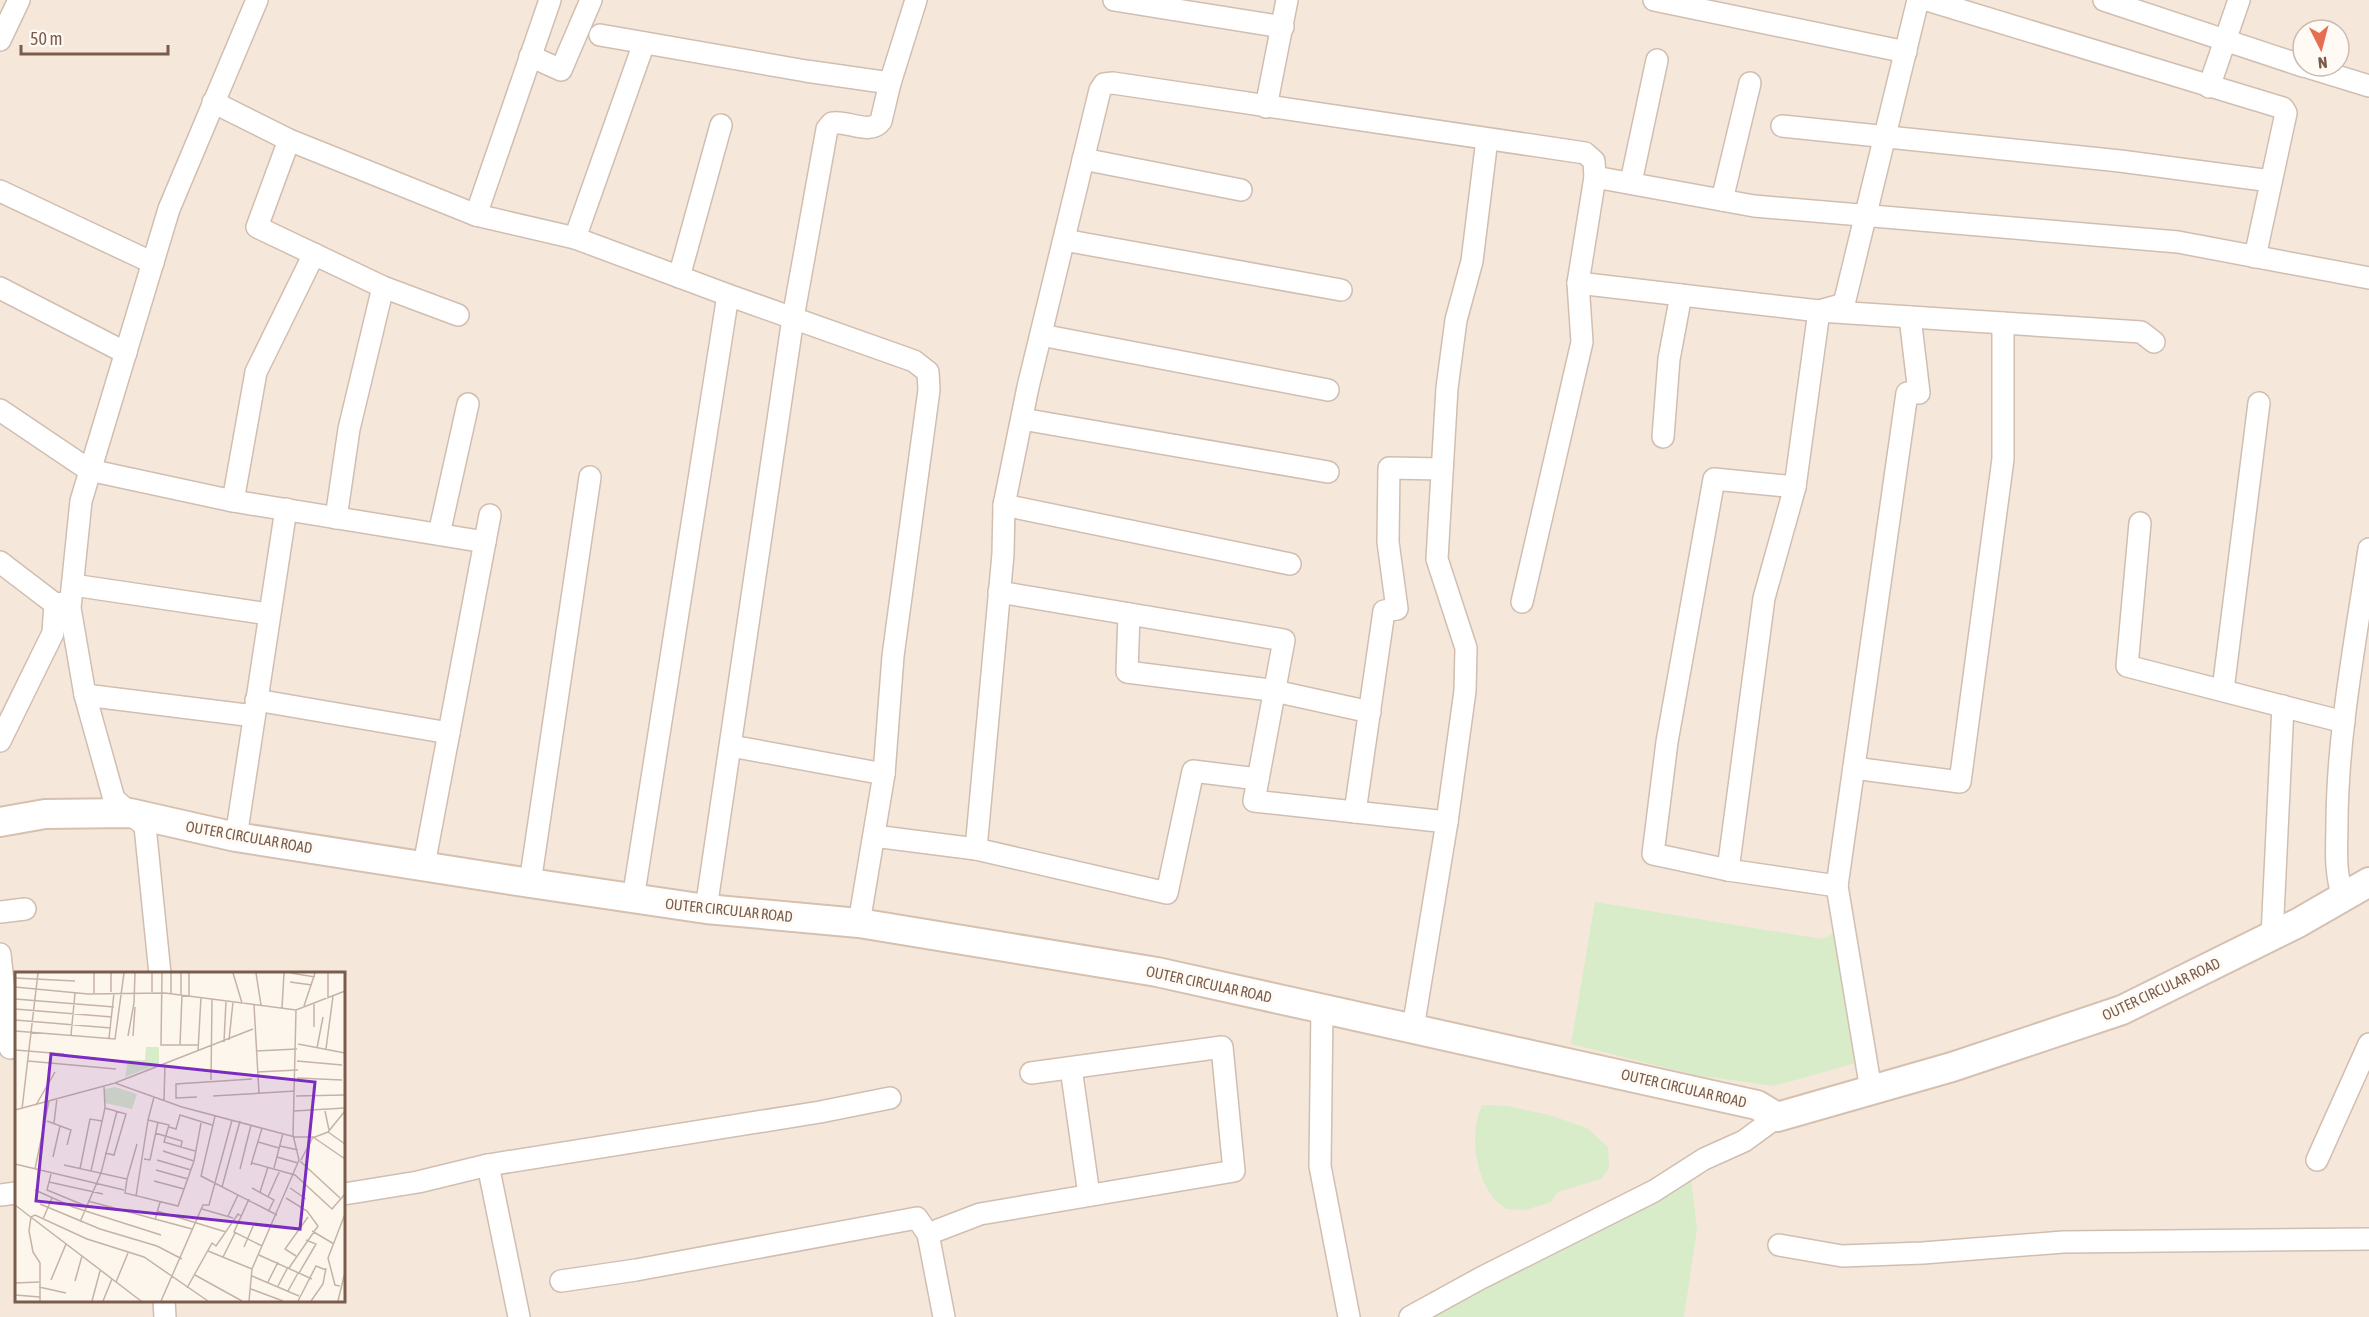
<svg xmlns="http://www.w3.org/2000/svg" width="2369" height="1317" viewBox="0 0 2369 1317" font-family="'Asap Condensed',sans-serif">
<style>
.residential{fill:#f5e8da;fill-rule:evenodd}
.green{fill:#d8ecc9}
.lines{fill:none;stroke-linecap:round;stroke-linejoin:round}
.minor-casing{stroke:#d1beb0;stroke-width:24}
.secondary-casing{stroke:#d6c0b0;stroke-width:32}
.minor{stroke:#fff;stroke-width:21}
.secondary{stroke:#fff;stroke-width:28}
.labels{text-anchor:middle;dominant-baseline:central;stroke-width:6;stroke-linejoin:round;paint-order:stroke}
.street-label{font-size:15px;fill:#7a5c4d;stroke:#fffaf3}
.inset-road{fill:none;stroke:#c5b3a7;stroke-width:1.5}
.view{fill:#7b2cbf;fill-opacity:0.15;stroke:#7b2cbf;stroke-width:3}
.inset-edge{fill:none;stroke:#7a5c4d;stroke-width:3}
</style>
<rect width="100%" height="100%" fill="#fdf6ec"/>
<path class="residential" d="M0,0H2369V1317H0ZM2303,30H2339V66H2303ZM16,974H344V1300H16Z"/>
<g class="green">
<path d="M1595,902L1822,939L1843,929L1863,1061L1774,1086L1695,1075L1571,1044Z"/>
<path d="M1482,1105L1508,1106L1549,1115L1587,1128L1608,1147L1609,1168L1601,1179L1558,1192L1551,1202L1526,1210L1506,1209C1501,1205 1495,1201 1492,1196C1474,1172 1470,1132 1482,1105Z"/>
<path d="M1691,1180L1697,1229L1684,1317H1428Z"/>
</g>
<g class="lines">
<defs>
<g id="minor">
<path d="M1114,0L1283,27"/>
<path d="M1654,0L1906,52"/>
<path d="M1927,0L2283,108L2286,113L2255,257"/>
<path d="M2104,0L2303,66"/>
<path d="M600,35L806,71L890,83"/>
<path d="M0,40L19,0"/>
<path d="M530,56L561,70L591,0"/>
<path d="M2304,66L2369,86"/>
<path d="M2209,87L2239,0"/>
<path d="M213,102L289,140L476,215L575,238L728,295L914,361L928,372L929,390L893,656L884,774L859,923"/>
<path d="M1266,107L1287,0"/>
<path d="M1782,126L2120,161L2271,181"/>
<path d="M289,140L257,227L383,287L458,315"/>
<path d="M1083,159L1241,190"/>
<path d="M1595,177L1754,206L2178,242L2369,278"/>
<path d="M1631,182L1657,60"/>
<path d="M0,191L153,263"/>
<path d="M1722,200L1750,83"/>
<path d="M476,215L550,0"/>
<path d="M575,238L644,43"/>
<path d="M1064,240L1341,290"/>
<path d="M679,277L721,125"/>
<path d="M0,288L126,353"/>
<path d="M1041,335L1328,390"/>
<path d="M0,410L89,470L233,501L485,542"/>
<path d="M1022,419L1328,472"/>
<path d="M1663,437L1669,359L1681,295"/>
<path d="M1795,487L1714,479L1667,742L1653,854L1728,870L1837,886"/>
<path d="M233,501L256,372L314,254"/>
<path d="M1004,505L1290,564"/>
<path d="M336,518L349,429L383,287"/>
<path d="M2140,523L2127,666L2344,722"/>
<path d="M439,534L468,404"/>
<path d="M0,562L55,604L67,603"/>
<path d="M73,585L269,614"/>
<path d="M999,592L1284,640L1254,801L1447,822L1413,1028"/>
<path d="M1522,602L1582,342L1578,283"/>
<path d="M1129,614L1127,672L1270,690L1370,712"/>
<path d="M2223,690L2259,403"/>
<path d="M85,695L254,716"/>
<path d="M256,700L449,733"/>
<path d="M0,741L53,633L55,604"/>
<path d="M731,746L884,774"/>
<path d="M1854,768L1960,782L2003,459V323"/>
<path d="M1355,812L1384,611L1397,609L1388,542L1389,468L1442,469"/>
<path d="M1447,822L1465,691L1466,648L1437,559L1447,388L1456,320L1472,261L1487,139"/>
<path d="M874,836L976,849L1167,893L1193,771L1258,779"/>
<path d="M236,837L286,509"/>
<path d="M976,849L1003,554L1004,505L1028,387L1100,90L1104,84L1113,83L1585,153L1594,161L1595,177L1578,283L1819,311L2141,332L2154,342"/>
<path d="M424,865L490,515"/>
<path d="M1728,870L1764,598L1795,487L1819,311L1844,304L1918,0"/>
<path d="M530,883L590,477"/>
<path d="M2343,897C2334,869 2337,848 2337,820C2338,729 2356,639 2369,549"/>
<path d="M633,899L728,295"/>
<path d="M706,909L793,318L827,129L832,123C848,120 870,136 881,121L890,83L916,0"/>
<path d="M0,912L25,909"/>
<path d="M2272,936L2283,706"/>
<path d="M0,954L10,1048"/>
<path d="M160,974L145,826L114,799L85,695L70,608L81,501L169,209L257,0"/>
<path d="M1322,1008L1320,1166L1349,1317"/>
<path d="M1071,1068L1089,1195"/>
<path d="M1871,1090L1837,886L1907,393H1919L1910,317"/>
<path d="M2317,1160L2369,1044"/>
<path d="M488,1165L519,1317"/>
<path d="M344,1194L418,1182L488,1165L820,1112L890,1098"/>
<path d="M0,1195L16,1193"/>
<path d="M928,1234L980,1214L1234,1171L1222,1047L1031,1073"/>
<path d="M1779,1245L1842,1256L1923,1253L2063,1242L2369,1239"/>
<path d="M561,1281L636,1270L917,1218L928,1234L944,1317"/>
<path d="M164,1300L165,1317"/>
<path d="M1410,1317L1481,1278L1654,1191L1704,1159L1744,1141L1777,1117"/>
</g>
<path id="secondary" d="M0,822L45,814L130,813L236,837L530,883L706,909L859,923L1157,972L1757,1105L1777,1117L1952,1067L2122,1010L2298,923L2369,882"/>
</defs>
<use href="#minor" class="minor-casing"/>
<use href="#secondary" class="secondary-casing"/>
<use href="#minor" class="minor"/>
<use href="#secondary" class="secondary"/>
</g>
<g class="labels">
<g class="street-label">
<text transform="translate(249 837) rotate(10)">OUTER CIRCULAR ROAD</text>
<text transform="translate(729 910) rotate(6)">OUTER CIRCULAR ROAD</text>
<text transform="translate(1209 984) rotate(12)">OUTER CIRCULAR ROAD</text>
<text transform="translate(2161 989) rotate(-25)">OUTER CIRCULAR ROAD</text>
<text transform="translate(1684 1088) rotate(13)">OUTER CIRCULAR ROAD</text>
</g>
</g>
<g transform="translate(15 972)">
<rect width="330" height="330" fill="#fdf6ec"/>
<path d="M131,75H144V92L110,105L113,88H130ZM100,115L122,122L117,137L90,131V117Z" fill="#d8ecc9"/>
<path class="inset-road" d="M147,1L146,73H183M174,1V24M218,1L227,31M241,1L246,33M276,1L300,5M313,1V26M0,6L60,9M275,10L297,13M0,15L73,22L150,21L281,38L330,19M96,20V1M137,20V1M79,21V1M156,22V1M166,23V1M0,27L99,35M239,33L244,121M289,34L300,1M267,36L269,1M0,37L97,45M0,48L96,56M299,55V32M0,59L100,67L109,1M56,63L60,21M113,64L119,31L120,1M118,64L120,35M94,66L99,21M214,68L218,30M209,70L211,29M283,72L330,81M165,73L167,23M302,76L308,45M311,77L318,24M0,78L49,82M183,79L186,25M241,79L282,77M13,89L101,97M282,89L327,93M242,100L283,98M282,106L327,108M196,108L197,27M100,111L238,57M198,124L280,119M281,124L330,123M139,125L133,148L154,153L149,170L180,179M182,125L161,126V112L237,107M149,129L150,91M21,133L40,100M7,137L23,1M0,138L100,111L167,135L280,165H300L313,160L330,139M279,139L330,136M310,139L314,158M200,144L186,204L262,243M32,149L56,158L52,173M39,151L42,126M154,155L161,157L165,143L197,153M313,160L330,172M140,161L167,169L166,175M243,170L264,176M265,174L283,178M148,179L179,189M90,181L99,183L111,142L90,136M38,185L45,154M262,185L283,191M129,187L135,188L143,150M142,188L176,198M286,188L298,165L330,187M285,189L325,226M237,191L280,203L317,237L330,222M0,192L109,218M49,193L112,207L110,221L163,234L179,189L186,151M236,193L247,156M259,196L268,161M20,197L34,129M65,197L75,147L87,149M225,197L236,153M141,198L173,207M76,199L90,136L89,114M36,202L32,218L71,234M112,207L122,172M139,209L169,217M34,210L88,222M207,215L225,149M237,216L259,228L254,238M275,216L291,227M20,218L58,235L146,263M245,220L253,195M121,224L133,148M253,225L265,198M271,226L292,239L303,254L274,296M234,227L219,260L247,274M73,229L177,257M25,232L85,257L142,274L167,287M0,233L126,329M187,237L218,246M142,239L211,260M213,244L223,223M28,247L37,226M140,248L145,230M65,250L86,201L102,139M297,259L319,272M229,275L239,252M193,279L237,297M244,283L297,307M281,284L270,277L293,245M208,285L220,261M284,301L301,272L291,268M180,303L227,329M237,304L284,324M36,308L51,272M60,309L67,284M101,310L113,281M253,310L263,290M0,311L24,310M263,314L273,295M325,314L320,313L313,286L330,242M24,315L51,321M172,316L197,271L201,274L223,242L226,244M236,317L268,329M273,319L283,301M0,323L25,325M25,329V291L18,280L14,259L16,245L20,243L72,267L129,285L193,329M77,329L85,299M88,329L97,307M146,329L188,233H194L217,148M234,329L237,297L284,188L278,163L281,38M283,329L301,294L311,298M296,329L308,312L311,296M323,329L330,300"/>
<path class="view" d="M36,82L300,110L285,257L21,229Z"/>
<rect width="330" height="330" class="inset-edge"/>
</g>
<g transform="translate(2321 48) rotate(174)"><circle r="28" fill="#fffaf3" stroke="#cabbb1" stroke-width="1.5"/>
<path d="M0-4.5L10 22L0 15L-10 22Z" fill="#e76f51"/>
<text y="-9" font-size="16" font-weight="bold" text-anchor="middle" fill="#7a5c4d">N</text>
</g>
<path d="M21 45v9h147v-9" fill="none" stroke="#7a5c4d" stroke-width="3"/>
<text x="30" y="45" font-size="18" fill="#7a5c4d" stroke="#fffaf3" stroke-width="4.5" paint-order="stroke">50 m</text>
</svg>
